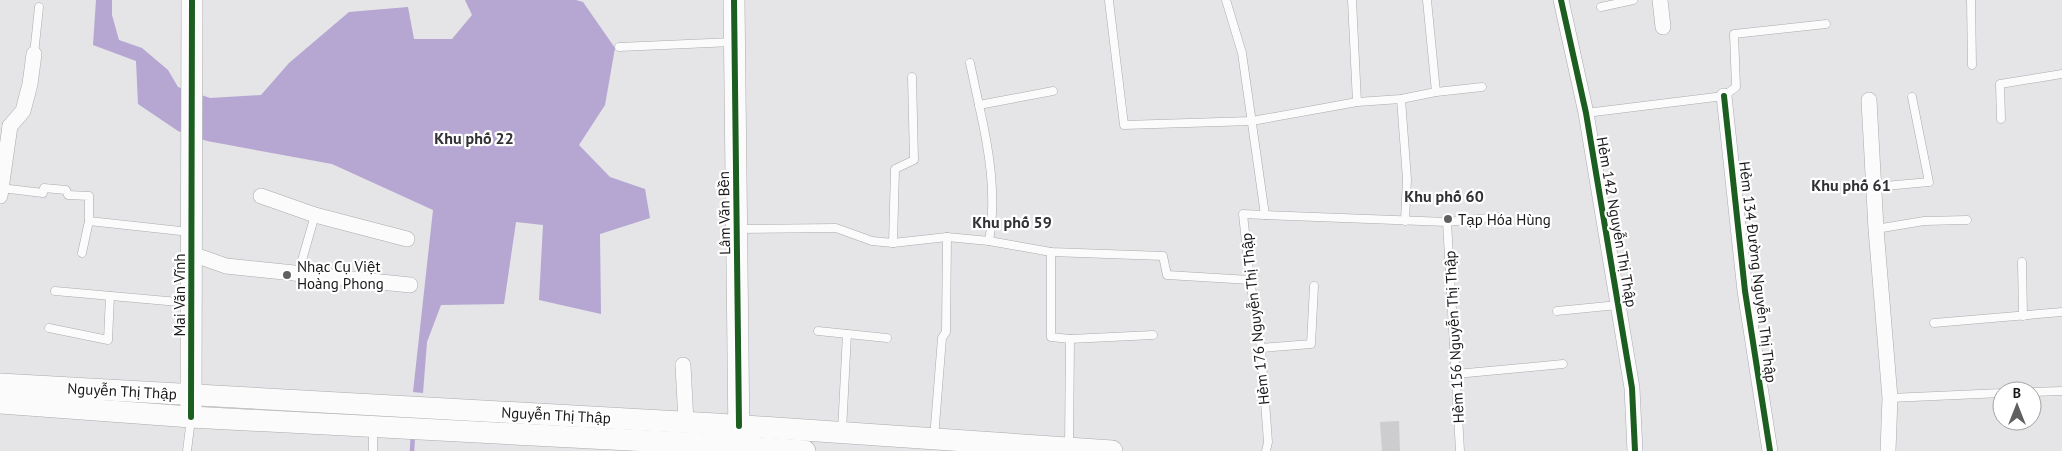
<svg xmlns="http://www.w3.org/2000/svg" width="2062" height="451" viewBox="0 0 2062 451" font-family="'PT Sans',sans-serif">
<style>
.water{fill:#b5a6d2}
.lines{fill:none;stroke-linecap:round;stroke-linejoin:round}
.stream{stroke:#b5a6d2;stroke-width:4.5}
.building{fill:#cdcdcf}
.lane-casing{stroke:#abaaac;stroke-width:9}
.street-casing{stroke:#abaaac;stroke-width:16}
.secondary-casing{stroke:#abaaac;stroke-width:22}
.lane{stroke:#fbfbfb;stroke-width:8}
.street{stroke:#fbfbfb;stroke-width:15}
.secondary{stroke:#fbfbfb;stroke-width:21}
.cycleway-casing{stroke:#fff;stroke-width:9}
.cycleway{stroke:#1b5e20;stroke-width:6}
.poi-dot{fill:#605f62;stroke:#fff;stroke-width:2}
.labels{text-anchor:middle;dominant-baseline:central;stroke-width:4.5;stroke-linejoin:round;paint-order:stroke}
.street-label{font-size:15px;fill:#19181a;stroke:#fff}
.poi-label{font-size:15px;fill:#19181a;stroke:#fff;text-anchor:start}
.neighbourhood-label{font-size:16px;font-weight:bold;fill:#323135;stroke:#fff}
</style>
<rect width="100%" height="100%" fill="#e5e4e7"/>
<path class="water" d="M96,0H112V15L119,40L142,48L168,70L178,87L210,98L261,95L289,63L349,12L408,7L414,39H452L472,15L465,0H576L583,2L615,48L605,105L579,145L610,177L645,189L650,218L600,234L601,314L539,300L543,225L516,222L504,304L441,305L427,342L423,393L413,392L433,210L332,164L207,141L178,131L138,104L136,61L93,45Z"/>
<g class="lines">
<path class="stream" d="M412,451L413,434"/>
</g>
<path class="building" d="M1399,421L1400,451H1382L1380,422Z"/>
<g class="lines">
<defs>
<g id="lane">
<path d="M1226,0L1242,53L1265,215L1243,214L1250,280L1261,348L1268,442L1266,451"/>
<path d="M1352,0L1357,102"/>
<path d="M1427,0L1436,92"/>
<path d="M1971,0L1972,65"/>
<path d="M1109,1L1124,125L1252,121L1357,102L1401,99L1436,92L1482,87"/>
<path d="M1601,7L1633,0"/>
<path d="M619,47L733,42"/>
<path d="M34,54L39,7"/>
<path d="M970,63L979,105"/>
<path d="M1401,99L1407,179L1405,221"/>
<path d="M1586,113L1724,96L1736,87L1734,34L1826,24"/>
<path d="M2001,119L2000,84L2062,74"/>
<path d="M1874,187L1929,182L1912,97"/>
<path d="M1,188L43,193L44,188L66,190L68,195L89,196V221L82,253"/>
<path d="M1265,215L1447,222L1499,217"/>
<path d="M89,221L190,232"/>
<path d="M1447,222L1460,451"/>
<path d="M737,229L836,228L872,241L893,243L947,237L989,241L1051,252L1163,256L1167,275L1250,280"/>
<path d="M1876,229L1924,221L1967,220"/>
<path d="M989,241C997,195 989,149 979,105L1053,91"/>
<path d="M893,243L895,169L914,160L912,77"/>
<path d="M1051,252V337L1070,339L1153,335"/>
<path d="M2022,262L2023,316"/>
<path d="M298,274L315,215"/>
<path d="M55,291L190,303"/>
<path d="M1557,311L1618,305"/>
<path d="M1934,323L2062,312"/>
<path d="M49,328L108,340L110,296"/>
<path d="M818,331L887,338"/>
<path d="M1261,348L1311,344L1314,286"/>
<path d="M1456,374L1563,364"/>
<path d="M2032,392L2062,391"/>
<path d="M1890,398L2002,393"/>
<path d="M842,431L847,334"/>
<path d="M934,438L942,338L946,332L947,237"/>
<path d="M1069,447L1070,339"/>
<path d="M187,451L191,419"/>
<path d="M373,451V428"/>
</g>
<g id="street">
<path d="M1561,0L1586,113L1632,388L1635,451"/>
<path d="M1660,0L1663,27"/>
<path d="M1724,96L1745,291L1770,451"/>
<path d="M1869,100L1876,229L1890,398L1888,451"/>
<path d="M10,126L23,111L30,84L34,54"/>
<path d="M0,196L10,126"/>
<path d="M261,196L315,215L407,239"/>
<path d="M192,254L226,266L410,285"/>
<path d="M683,365L686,422"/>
</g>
<g id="secondary">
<path d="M734,0L739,441"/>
<path d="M0,384L716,424L1112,451"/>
<path d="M0,403L191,417L725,445L805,451"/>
<path d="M191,410L192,0"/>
</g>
</defs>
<use href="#lane" class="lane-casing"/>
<use href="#street" class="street-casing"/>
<use href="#secondary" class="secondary-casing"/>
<use href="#lane" class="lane"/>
<use href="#street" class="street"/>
<use href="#secondary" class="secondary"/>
<defs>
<g id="cycleway">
<path d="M734,0L739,426"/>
<path d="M1561,0L1586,113L1632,388L1635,451"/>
<path d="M1724,96L1745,291L1770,451"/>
<path d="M191,417L192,0"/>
</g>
</defs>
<use href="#cycleway" class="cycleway-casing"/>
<use href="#cycleway" class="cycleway"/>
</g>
<g class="poi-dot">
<circle cx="1448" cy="219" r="5"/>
<circle cx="287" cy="275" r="5"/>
</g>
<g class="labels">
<g class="street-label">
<text transform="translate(724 213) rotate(-91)">Lâm Văn Bền</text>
<text transform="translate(1617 222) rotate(80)">Hẻm 142 Nguyễn Thị Thập</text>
<text transform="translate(1758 272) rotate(83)">Hẻm 134 Đường Nguyễn Thị Thập</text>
<text transform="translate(179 295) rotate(-90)">Mai Văn Vĩnh</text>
<text transform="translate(1255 319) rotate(-96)">Hẻm 176 Nguyễn Thị Thập</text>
<text transform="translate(1454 337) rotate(-93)">Hẻm 156 Nguyễn Thị Thập</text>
<text transform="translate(122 391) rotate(3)">Nguyễn Thị Thập</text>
<text transform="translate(556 415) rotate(3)">Nguyễn Thị Thập</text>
</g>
<g class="poi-label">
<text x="1458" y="219">Tạp Hóa Hùng</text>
<text x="297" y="266">Nhạc Cụ Việt<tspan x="297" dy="17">Hoàng Phong</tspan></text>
</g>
<g class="neighbourhood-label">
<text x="474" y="138">Khu phố 22</text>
<text x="1851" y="185">Khu phố 61</text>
<text x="1444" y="196">Khu phố 60</text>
<text x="1012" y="222">Khu phố 59</text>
</g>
</g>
<g transform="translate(2017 406)"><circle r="24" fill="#ffffff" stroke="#a3a3a3"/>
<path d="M0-4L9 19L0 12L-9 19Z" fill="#605f62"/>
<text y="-8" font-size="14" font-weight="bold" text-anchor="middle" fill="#19181a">B</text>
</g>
</svg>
